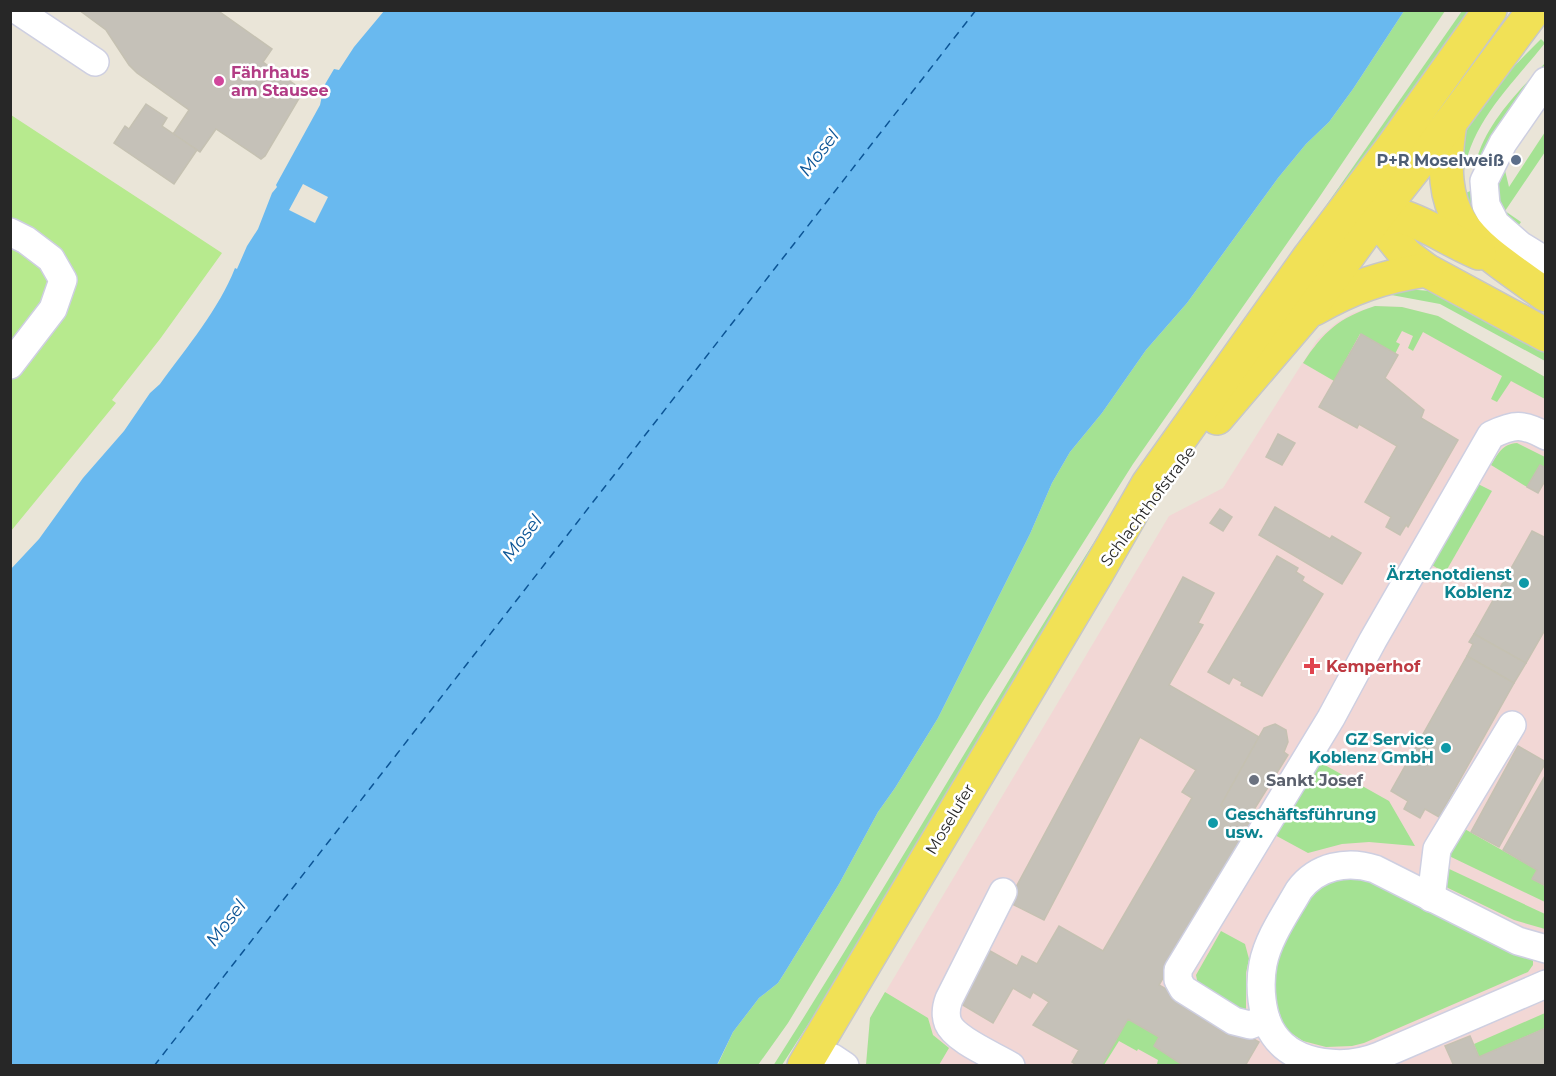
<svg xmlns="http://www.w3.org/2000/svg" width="1556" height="1076" viewBox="0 0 1556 1076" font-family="Montserrat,sans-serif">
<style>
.medical{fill:#f2d7d5}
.green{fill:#a4e293}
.pitch{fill:#b7ea8e}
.water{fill:#69b9ef}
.pier{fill:#eae5d8}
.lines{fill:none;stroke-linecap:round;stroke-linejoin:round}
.ferry{stroke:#0c5596;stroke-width:1.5;stroke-dasharray:8 6;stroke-linecap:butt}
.building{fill:#c5c1b8;stroke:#c5c1b2;stroke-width:1.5}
.minor-casing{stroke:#cecfe1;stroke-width:30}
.major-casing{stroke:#c7c7c7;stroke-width:36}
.minor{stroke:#fff;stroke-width:27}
.major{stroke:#f1e156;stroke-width:33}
.hotel-dot{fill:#d1479c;stroke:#fff;stroke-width:2}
.service-dot{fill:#5c6f8a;stroke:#fff;stroke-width:2}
.culture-dot{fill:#0f9aa8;stroke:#fff;stroke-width:2}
.health-dot{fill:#e0444e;stroke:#fff;stroke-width:2}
.worship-dot{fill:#6b7280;stroke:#fff;stroke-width:2}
.labels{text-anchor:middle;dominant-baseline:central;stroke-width:5;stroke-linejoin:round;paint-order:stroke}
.hotel-label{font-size:16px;font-weight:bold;fill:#b23c85;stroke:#fff;text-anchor:start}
.service-label{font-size:16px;font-weight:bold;fill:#4e5e75;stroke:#fff;text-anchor:end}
.street-label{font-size:16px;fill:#272727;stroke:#fff}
.culture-label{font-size:16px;font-weight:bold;fill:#0d838f;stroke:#fff;text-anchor:end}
.health-label{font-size:16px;font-weight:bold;fill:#be3a42;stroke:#fff;text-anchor:start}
.worship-label{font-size:16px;font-weight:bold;fill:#5b616d;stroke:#fff;text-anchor:start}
.water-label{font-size:18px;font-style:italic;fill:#0c5596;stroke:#fff}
</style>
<rect width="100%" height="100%" fill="#eae5d8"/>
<path class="medical" d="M1375,306L1402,307L1438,316L1545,377V1065L866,1066L870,1018L1169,516L1223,488L1317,340L1336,323L1353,313Z"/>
<g class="green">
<path d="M1404,11H1445L1318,199L1133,464L983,701L788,1023L758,1065L717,1066L733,1032L759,998L778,983L785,972L839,884L878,812L895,788L938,718L1030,534L1052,483L1070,452L1102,413L1146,350L1187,303L1278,178L1306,144L1329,122L1353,89Z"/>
<path d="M1462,11H1475L1318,224L1316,220Z"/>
<path d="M1541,39L1545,43C1512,85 1469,123 1463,179L1455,160C1459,150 1463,139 1467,130C1484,95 1514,66 1541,39Z"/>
<path d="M1545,63V67L1520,100L1477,178L1545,268V275L1498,249L1460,196L1472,190C1473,180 1474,171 1476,162C1486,123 1519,91 1545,63Z"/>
<path d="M1545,132V152L1505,211L1521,222L1519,225L1515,226L1504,220L1492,181L1502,158L1509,187Z"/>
<path d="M1306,232L1314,238L782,1065L773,1066C898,870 1012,668 1138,473C1192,391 1250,312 1306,232Z"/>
<path d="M1406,289L1442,292L1545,342V361L1440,304L1386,294Z"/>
<path d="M1375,306L1402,307L1438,316L1545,377V399L1511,381L1497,402L1491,399L1502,376L1423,332L1413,351L1408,348L1413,336L1402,331L1396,342L1400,344L1395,354L1360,334L1334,381L1303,363C1324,331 1339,318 1375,306Z"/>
<path d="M1517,443L1545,457V468L1527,487L1491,465C1498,454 1502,444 1517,443Z"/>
<path d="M1478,484L1492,491L1445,573L1432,565Z"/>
<path d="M1316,760L1389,801L1415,846L1369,842L1342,844L1308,853L1273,834Z"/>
<path d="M1463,828L1537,870L1532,879L1545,886V902L1447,855Z"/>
<path d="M1445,867L1545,914V929L1514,920L1448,888L1442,884Z"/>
<path d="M1342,877H1367L1530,956L1533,960V965L1528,972L1364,1043L1352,1046L1326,1047L1303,1041L1285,1029L1274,1006L1273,982L1278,952L1305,901L1321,885Z"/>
<path d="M1221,931L1245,944L1249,959L1246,973V1011H1238L1198,985L1196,975Z"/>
<path d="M885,992L928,1018L933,1035L949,1048L939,1065H866L870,1018Z"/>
<path d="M1545,1013V1028L1479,1057L1474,1044Z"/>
<path d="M1128,1019L1159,1037L1154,1046L1184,1065H1160L1157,1064L1158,1060L1138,1049L1137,1051L1119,1041L1104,1065L1101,1066Z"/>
</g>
<path class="pitch" d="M11,115L222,253L160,339L112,400L116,403L11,531Z"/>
<path class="water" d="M384,11H1404L1353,89L1329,122L1306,144L1278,178L1187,303L1146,350L1102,413L1070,452L1052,483L1030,534L938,718L895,788L878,812L839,884L785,972L778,983L759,998L733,1032L717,1065H11L10,570L39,539L83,478L124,431L150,393L160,384C187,347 219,309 235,268L237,269L247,246L258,229L272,193L277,187L276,185L320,105L324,86L334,69L339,70L354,47Z"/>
<path class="pier" d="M303,184L328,197L315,223L289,210Z"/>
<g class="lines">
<path class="ferry" d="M154,1066L976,10"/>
</g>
<g class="building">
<path d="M79,10H217L272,49L263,62L301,89V95L265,156L261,159L216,129L200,152L173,134L189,110L137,73L129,65L106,30Z"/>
<path d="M146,104L167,118L162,126L197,150L174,184L114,143L125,126L129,129Z"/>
<path d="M1361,334L1398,355L1385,378L1424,410L1421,418L1458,440L1408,527L1406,525L1400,535L1386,527L1391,517L1365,502L1397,446L1359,424L1357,428L1319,407Z"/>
<path d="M1278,434L1295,443L1282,465L1266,457Z"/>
<path d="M1540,465L1546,468V479L1538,493L1527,487Z"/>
<path d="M1275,507L1330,539L1332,536L1361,553L1342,584L1259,535Z"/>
<path d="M1220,509L1232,517L1223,531L1210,523Z"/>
<path d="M1532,531L1546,538V628L1526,663L1474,634Z"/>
<path d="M1277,556L1298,568L1296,572L1304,577L1302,581L1323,594L1262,696L1241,685L1242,682L1233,677L1229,684L1208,672Z"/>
<path d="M1183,577L1214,593L1198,623L1203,625L1169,685L1259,737L1221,805L1252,825L1159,985L1259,1042L1245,1066H1184L1154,1046L1159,1037L1128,1019L1101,1066H1078L1072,1062L1079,1050L1033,1025L1049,1002L1033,992L1030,998L1013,988L993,1023L956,1001L985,948L1017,966L1022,956L1037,964L1059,926L1103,951L1192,798L1182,792L1196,770L1140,737L1044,920L1008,902Z"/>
<path d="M1474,634L1526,663L1514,683L1467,656L1473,644L1469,642Z"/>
<path d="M1467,656L1514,683L1439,817L1425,809L1420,818L1404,809L1408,801L1391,791Z"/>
<path d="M1275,724L1286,730L1288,742L1284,752L1288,755L1247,821L1221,805L1264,728Z"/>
<path d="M1518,746L1546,762L1499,847L1471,832Z"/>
<path d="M1546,774V886L1532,879L1537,870L1503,850Z"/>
<path d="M1546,1028V1066H1454L1445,1046L1470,1036L1479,1057Z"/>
</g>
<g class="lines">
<defs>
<g id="minor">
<path d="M17,10L95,62"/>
<path d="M1546,81L1503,143L1484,181L1486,205L1496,224L1520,245L1546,261"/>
<path d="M10,232L26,240L51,259L63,280L53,309L10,365"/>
<path d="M1003,892L949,999C946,1007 945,1015 948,1023C955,1040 995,1056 1011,1066"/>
<path d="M1431,898L1437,849L1512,725"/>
<path d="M1546,949L1518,941L1375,869C1347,860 1317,866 1299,890C1286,913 1268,938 1263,964C1259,985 1261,1017 1274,1035C1296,1067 1347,1069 1379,1056L1546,984"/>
<path d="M1266,1019L1250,1025L1234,1021L1183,989L1178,980V970L1331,718L1373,640L1491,435C1514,424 1522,423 1546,436"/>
<path d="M815,1066L812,1053L833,1058L845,1066"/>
</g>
<g id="major">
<path d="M1450,123C1434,225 1470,241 1546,295"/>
<path d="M1380,194V212L1385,229L1406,255L1426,270L1546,335"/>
<path d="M1363,212C1408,208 1440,237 1479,253"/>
<path d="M1314,309C1352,287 1382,277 1426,270"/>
<path d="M1217,418L1305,315L1380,212L1450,123L1534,10"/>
<path d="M804,1066L1097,573L1148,484L1310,256L1391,149L1490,10"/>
</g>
</defs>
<use href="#minor" class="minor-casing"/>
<use href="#major" class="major-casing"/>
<use href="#minor" class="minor"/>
<use href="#major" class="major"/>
</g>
<circle class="hotel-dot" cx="219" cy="81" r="6"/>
<circle class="service-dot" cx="1516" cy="160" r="6"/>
<g class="culture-dot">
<circle cx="1524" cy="583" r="6"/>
<circle cx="1446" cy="748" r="6"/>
<circle cx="1213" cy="823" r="6"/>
</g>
<path class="health-dot" d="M1309 657h6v6h6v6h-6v6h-6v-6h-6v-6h6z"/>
<circle class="worship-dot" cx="1254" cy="780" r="6"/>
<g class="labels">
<g class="hotel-label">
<text x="231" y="72">Fährhaus<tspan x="231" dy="18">am Stausee</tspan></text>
</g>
<g class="service-label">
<text x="1504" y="160">P+R Moselweiß</text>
</g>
<g class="street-label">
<text transform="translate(1148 506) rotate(-53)">Schlachthofstraße</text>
<text transform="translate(950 819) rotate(-59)">Moselufer</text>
</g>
<g class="culture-label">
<text x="1512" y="574">Ärztenotdienst<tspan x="1512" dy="18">Koblenz</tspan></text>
<text x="1434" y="739">GZ Service<tspan x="1434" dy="18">Koblenz GmbH</tspan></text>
<text x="1225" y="814" text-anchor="start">Geschäftsführung<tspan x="1225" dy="18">usw.</tspan></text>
</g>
<g class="health-label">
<text x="1326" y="666">Kemperhof</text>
</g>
<g class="worship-label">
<text x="1266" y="780">Sankt Josef</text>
</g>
<g class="water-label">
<text transform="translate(819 153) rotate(-52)">Mosel</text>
<text transform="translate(522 538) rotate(-52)">Mosel</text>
<text transform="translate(226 923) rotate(-52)">Mosel</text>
</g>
</g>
<rect width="1556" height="1076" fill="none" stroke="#272727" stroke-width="24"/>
</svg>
